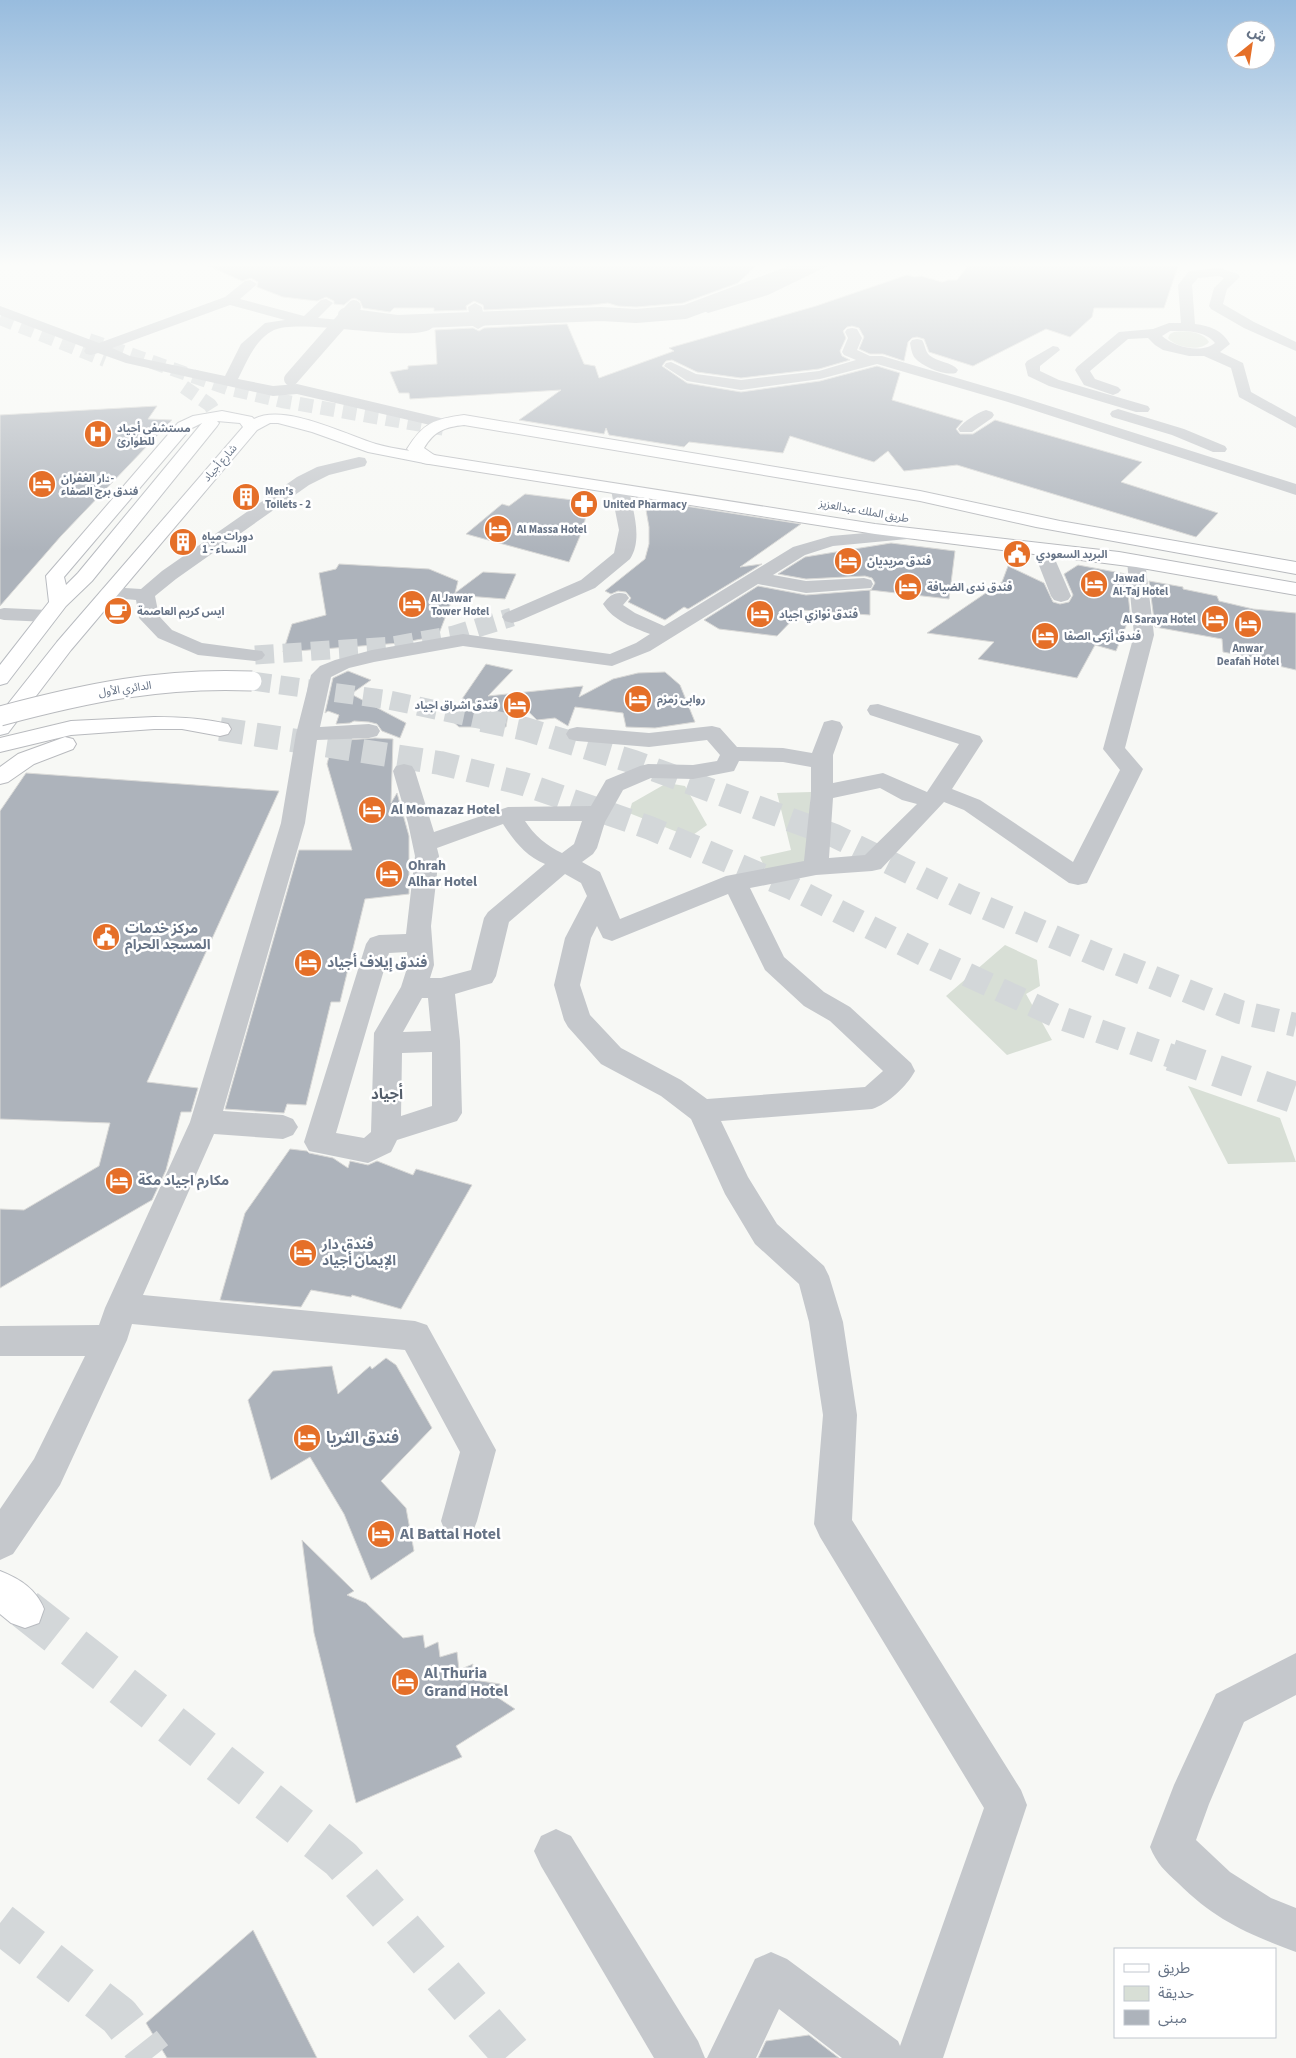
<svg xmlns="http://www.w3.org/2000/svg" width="1296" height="2058" viewBox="0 0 1296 2058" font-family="'Source Sans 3','Noto Sans Arabic',sans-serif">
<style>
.green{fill:#d8dfd6}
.building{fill:#adb3bb;stroke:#d9d9d7}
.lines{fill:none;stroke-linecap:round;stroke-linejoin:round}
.minor-tunnel{stroke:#d3d7d9;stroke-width:19;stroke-dasharray:19 9;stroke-linecap:butt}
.major-tunnel-far1{stroke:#d3d7d9;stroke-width:14;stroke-dasharray:14 8;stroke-linecap:butt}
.major-tunnel{stroke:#d3d7d9;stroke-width:41;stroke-dasharray:41 21;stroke-linecap:butt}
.highway-tunnel-far3{stroke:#d3d7d9;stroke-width:14;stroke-dasharray:14 8;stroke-linecap:butt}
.highway-tunnel-far2{stroke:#d3d7d9;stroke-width:19;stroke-dasharray:19 9;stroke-linecap:butt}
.highway-tunnel-far1{stroke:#d3d7d9;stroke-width:24;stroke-dasharray:24 12;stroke-linecap:butt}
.highway-tunnel{stroke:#d3d7d9;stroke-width:32;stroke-dasharray:32 16;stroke-linecap:butt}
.major-casing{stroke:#b8bbc0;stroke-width:2}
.highway-casing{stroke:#b8babe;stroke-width:2}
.minor{fill:#c5c8cc;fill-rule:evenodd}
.major{fill:#fff;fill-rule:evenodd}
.highway{fill:#fff;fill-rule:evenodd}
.highway-bridge-casing{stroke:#b8babe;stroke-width:21;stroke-linecap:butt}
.minor-bridge{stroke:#c5c8cc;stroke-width:14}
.highway-bridge{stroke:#fff;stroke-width:19}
.labels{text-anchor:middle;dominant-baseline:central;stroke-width:5;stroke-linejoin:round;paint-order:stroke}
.far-poi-label{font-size:11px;font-weight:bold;fill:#667386;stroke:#fff;text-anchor:start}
.far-street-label{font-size:11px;fill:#667386;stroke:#fff}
.poi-label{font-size:14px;font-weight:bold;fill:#667386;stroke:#fff;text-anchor:start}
.neighbourhood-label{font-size:15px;font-weight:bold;fill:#545e6b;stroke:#fff}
.near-poi-label{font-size:16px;font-weight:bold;fill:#667386;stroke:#fff;text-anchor:start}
</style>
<rect width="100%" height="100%" fill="#f7f8f5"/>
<g class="green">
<path d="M1174,332C1186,331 1202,331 1209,342C1201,352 1176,348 1168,338L1170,334Z"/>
<path d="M667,783L685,786L707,825L690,837L629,813L632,803Z"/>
<path d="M811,792L807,861L766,871L760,857L791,850L777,793Z"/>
<path d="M1005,945L1037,960L1040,986L1026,994L1052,1040L1007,1055L946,996Z"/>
<path d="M1188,1086L1280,1118L1296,1162L1228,1164Z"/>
</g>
<g class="building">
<path d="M202,263H759L738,283L683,303L636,307L618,306L608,303L591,305L484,310L483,305L474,301L466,306L467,310L434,311V308H394L390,312L363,308L360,301L355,298L351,299L344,305L334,304V301L326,297L317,301L283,297L257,287L258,282L251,278L242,281Z"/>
<path d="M970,263H1179L1164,308H1094L1092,317L1070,337L1046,329L973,366L929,352L924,339L917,337L912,338L908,342L904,361L883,354H870L859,349L864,337L859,328L852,326L847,327L843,331L846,338L840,351L842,356L850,360L819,369L741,378L697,372L672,360L666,361L662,366L687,383L741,392L820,381L877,366L900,373L892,400L963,421L956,429L960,434H973L995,420L1142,462L1121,482L1218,513L1196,537L957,465L904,471L888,451L874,462L790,436L783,453L689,442L684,447L609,435L606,428L604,434L519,420L561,390L410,399L409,393H399L390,372L408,369V366L437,364L435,330L473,328L479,331L484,328L567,324L584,364L595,366L599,378L674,351L669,348L816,306L907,275L915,277L921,276L942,282L949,280H957Z"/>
<path d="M157,406L148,419L172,420L61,536L0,606V415Z"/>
<path d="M525,494L589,502L583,529L569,562L466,534L502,504L509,506Z"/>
<path d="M640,499L801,524L740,567L762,564L688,609L684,607L665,620L628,602L631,598L626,592L618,591L611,594L605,591L645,559L649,544V527L646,510Z"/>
<path d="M891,543L955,551L949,599L870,590V615L802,610L777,636L719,629L704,620L758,586L806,595L871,590L875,583L872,578L865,576L806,579L778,574L805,557Z"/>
<path d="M339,564L429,569L458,581L455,593L483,572L516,574L505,599L454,595L438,636L400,643L283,652L292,624L326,615L319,573L336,569Z"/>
<path d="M1078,565L1126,574L1131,622L1128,621L1116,651L1095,645L1077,678L978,659L994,642L927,633L1002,582L1008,566L1044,583L1053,602L1060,604L1069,602L1073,595L1064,574Z"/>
<path d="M1149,581L1183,587V589L1217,596L1219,601L1253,609L1296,613V670L1261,662V659L1223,652L1222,639L1155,627Z"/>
<path d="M486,664L513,670L488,696L583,686L579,697L613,679L638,673L665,672L680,685L695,722L655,728L626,727L623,713L575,707L568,726L555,718L537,720L511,695L506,727H459L449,718Z"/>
<path d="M348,671L371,680L351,694L406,723L400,738L382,731L377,724L369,722L354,721L350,723L336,724L339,715L328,711L325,713L333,678Z"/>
<path d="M375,738L393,739L391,803L397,793L409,836V894L365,899L340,1002H331L306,1105L287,1104L284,1113L225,1109L299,850H352L327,764L333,741Z"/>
<path d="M26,773L279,791L147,1082L198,1088L191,1112H181L166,1170L152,1200L0,1288V1209L24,1210L99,1166L110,1123L0,1119V811Z"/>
<path d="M290,1149L307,1151L309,1153L333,1158L348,1168L350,1161L368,1165L377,1161L413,1175L416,1169L472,1185L401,1309L352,1295L351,1297L311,1290L301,1307L220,1300L245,1213Z"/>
<path d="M386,1358L396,1365L432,1428L381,1481L406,1508L414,1551L371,1580L344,1514L310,1457L271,1480L248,1400L273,1371L332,1366L338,1394L370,1366L372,1369Z"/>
<path d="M302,1540L354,1591L347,1595L366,1603L403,1638L423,1635L425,1648L438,1642L440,1657L457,1652L459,1670L473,1664L468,1679L500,1684L497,1697L515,1709L456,1746L462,1757L356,1803L314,1633Z"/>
<path d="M253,1930L317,2058H167L146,2023Z"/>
<path d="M809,2035L839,2058H758L766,2041Z"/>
</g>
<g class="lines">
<path class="minor-tunnel" d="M255,655L392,646L454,635L512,617"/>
<path class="major-tunnel-far1" d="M184,387L210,405L215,413L211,423"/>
<g class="major-tunnel">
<path d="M25,1609L341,1859L515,2058"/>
<path d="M0,1923L119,2016L152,2058"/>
</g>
<g class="highway-tunnel-far3">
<path d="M0,318L105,360"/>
<path d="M89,340L227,388L282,401L445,429"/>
</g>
<path class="highway-tunnel-far2" d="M252,681L389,700L488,721"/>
<g class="highway-tunnel-far1">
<path d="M482,720L525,729L634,762L835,836L960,897L1099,956L1240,1012L1296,1025"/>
<path d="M220,729L440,763L524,784L650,828L792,888L927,956L1061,1018L1174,1057"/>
</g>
<path class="highway-tunnel" d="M1171,1055L1296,1098"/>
<defs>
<g id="major">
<path d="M222,411L252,417L254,419C284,403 344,434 376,444C393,449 412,451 429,454L435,455L437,459L435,463L429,464L368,452L312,432L278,423H270L257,430L71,650L8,733L0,735V714L57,642L243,427L240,423L217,421L219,423L217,426L92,581L66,606L7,683L0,685V665L49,602L46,576L178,423L193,416ZM202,423L78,573L66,585L64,577L190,429Z"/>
<path d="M0,1571C20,1579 36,1589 44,1609L39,1623L25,1628L11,1623L0,1614Z"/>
</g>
<g id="highway">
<path d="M464,415L920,491L1060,521L1296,562V574L1036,527L920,501L464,425C445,427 434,431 424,448L434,455L875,524L1119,552L1296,583V595L1136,567L875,534L429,464L423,463L407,449C423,423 434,419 464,415Z"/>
<path d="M154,717C179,717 203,718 228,724L231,729L228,734L220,736L182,729H154L71,735L0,752V738L71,721Z"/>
<path d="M65,737L73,739L76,744L73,749L34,764L8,782L0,784V767L18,754Z"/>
</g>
</defs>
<use href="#major" class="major-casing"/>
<use href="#highway" class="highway-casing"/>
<g class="minor">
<path d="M816,263H834L768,295L708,313L701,309L703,306L758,289Z"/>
<path d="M1220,268L1238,274L1240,277L1227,289L1223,304L1254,322L1296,342V351L1244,328L1211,309L1209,306L1214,288L1224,278L1219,276L1198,278L1192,285L1195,324C1210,326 1222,330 1230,344L1220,352L1243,363L1251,392L1296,417V428L1239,397L1231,368L1204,356H1189L1163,350L1155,345L1148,338L1128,339L1090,371L1095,379L1118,387L1121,390L1118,393L1113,395L1084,385L1075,370L1077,367L1119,332L1153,329L1169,323H1181L1178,285L1189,271ZM1170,331C1185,331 1205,330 1215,343C1202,354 1174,347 1162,336Z"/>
<path d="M250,280L257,284L240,299L304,316L321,300L326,299L333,303L318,318L375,323H426L433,327C420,345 301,317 274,330C255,339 247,362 238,379L273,386L297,384L449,420L451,423L449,426L443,428L297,394L273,396L126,363L98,353L91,355L86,354L84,351L86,348L0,315V306L99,343L225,297L245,281ZM230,305L285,320L265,323L241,344L225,376L130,356L112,348Z"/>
<path d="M475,303L482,307L485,325L478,329L471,325L468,307Z"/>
<path d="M852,328L857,329L862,338L857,350L870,356H882L1018,396L1296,484V495L1008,402L877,364L820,379L741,390L687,381L664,366L666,363L671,362L696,374L741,380L819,371L856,360L844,355L842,352L848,338L845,332L847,329Z"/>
<path d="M917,339L922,340C925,344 925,351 929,355C937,362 952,362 958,370L956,373C945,376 923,367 915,358C912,355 911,348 910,343L912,340Z"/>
<path d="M1053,346L1058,347L1060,350L1040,366V371L1059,380L1148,406L1150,409L1148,412H1136L1049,386L1028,376L1025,364L1027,361Z"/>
<path d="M1118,409L1184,429L1225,446L1227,449L1225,452H1213L1172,435L1112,417L1110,414L1112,411Z"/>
<path d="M986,410L992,412L994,415L992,418L972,432H960L958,429C964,421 977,413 986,410Z"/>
<path d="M359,457L365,458L367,462L365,466L329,475L309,485L176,579L155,596L159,616L172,630L202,643L262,651L265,655L262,659L255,661L198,655L158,638L139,618L136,600L102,597L99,593L102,589L109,587L141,589L162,571L297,477L317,467Z"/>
<path d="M620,485L626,486L629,490C633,511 643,539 630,559L595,588L519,621L512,623L505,621L502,617L505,613L581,580L614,553L619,530L611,490L614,486Z"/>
<path d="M912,529L918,530L921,534L918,538L833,546L805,555L773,575L806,581L864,578L871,580L873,584L871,588L806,593L758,584L650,651L612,666L463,646L374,662L349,668L331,677L320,727L369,724L377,726L380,731L377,736L369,738L317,740L305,823L223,1111L283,1115L293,1119L298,1127L293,1135L283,1139L214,1134L143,1295L415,1321L427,1325L496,1450L477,1521L472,1534L459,1539L446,1534L441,1521L460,1452L405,1350L132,1324L127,1340L60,1485L13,1554L0,1560V1509L34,1459L85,1356H0V1326L99,1325L105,1308L190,1122L281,823L296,734L311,675L320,666L335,660L372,650L463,634L610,654L636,643L650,634C632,627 614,621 603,604C610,595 615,591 626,594L629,598L623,605L635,613L664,626L793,547L831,536Z"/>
<path d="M1042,545L1048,546L1051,550L1071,596L1068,600L1061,602L1054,600L1051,596L1033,550L1036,546Z"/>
<path d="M1136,555L1143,557L1145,561L1154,635L1125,748L1143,769L1087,883L1078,885L1069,883L964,810L944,802L881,869L872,871L816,875L750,888L784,957L824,992L850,1007L911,1063L915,1071C907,1086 888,1104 872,1109L721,1121L748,1177L777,1224L824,1266L829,1276L843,1322L857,1415L852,1520L1021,1790L1027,1805L943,2058H842L779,2009L756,2058H707L755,1959L771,1952L787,1959L898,2041L900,2046L984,1808L820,1537L814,1524L823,1415L809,1322L799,1284L755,1244L725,1194L691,1119L661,1096L601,1064L568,1027L564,1020L554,985L565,938L587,896L581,883L565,874L509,922L496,976L492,983L455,994L460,1041L462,1113L457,1121L397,1140L391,1152L368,1163L309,1151L304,1142L366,944L370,938L379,935L406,934L415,856L408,823L393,771L396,766L404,764L412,766L415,771L434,832L508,807L591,806L606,780L640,766L648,764L693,765L717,761L720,755L707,740L649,747L577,741L569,739L566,734L569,729L577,727L649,733L712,726L720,728L737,747L783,748L812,753L824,722L832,720L840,722L843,727L833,755V783L883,773L927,792L959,744L870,715L867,710L870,705L878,704L980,736L983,741L952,789L980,800L1073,862L1120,770L1103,749L1134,635L1127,561L1129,557ZM739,761L783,762L811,767V793L804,861L726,876L620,919L600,872L582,862L593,854L597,848L605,822L623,790L651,778L693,779L734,771ZM880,788L902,800L917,804L865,855L829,858L833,798ZM525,821H582L574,844L562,853C547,846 534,835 525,821ZM503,824C514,841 526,856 545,864L488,912L484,918L471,970L441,978H430L434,965L431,926L439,856L437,848ZM728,894L765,970L804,1006L830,1021L883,1071L865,1087L707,1099L681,1080L621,1048L590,1015L580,985L591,938L597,926L603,938L612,941ZM407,952L408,965L401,987L374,1033L371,1132L364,1138L336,1133L389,953ZM422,998H428L431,1031L403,1032ZM432,1052V1106L401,1116L402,1053Z"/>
<path d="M4,608L48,610L55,612L58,616L55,620L48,622L4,620L0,619V609Z"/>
<path d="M1296,1653V1695L1244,1722L1209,1804L1196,1840L1230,1872L1271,1898L1296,1908V1952C1248,1934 1215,1920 1178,1883C1165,1871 1157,1864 1150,1847L1174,1785L1216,1694Z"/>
<path d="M556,1829L571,1836L698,2041L705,2058H654L541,1866L534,1851L541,1836Z"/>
</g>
<use href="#major" class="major"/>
<use href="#highway" class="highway"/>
<defs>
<path id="highway-bridge" d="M0,716C86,693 162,677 252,681"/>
</defs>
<use href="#highway-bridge" class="highway-bridge-casing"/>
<g class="minor-bridge">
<path d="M345,315L397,322L601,314L636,316L685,312L817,263"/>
<path d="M291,379L354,307"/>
</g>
<use href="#highway-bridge" class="highway-bridge"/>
</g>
<linearGradient id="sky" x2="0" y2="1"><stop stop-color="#98bcde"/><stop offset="0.48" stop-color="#fbfcfa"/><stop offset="1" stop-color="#fbfcfa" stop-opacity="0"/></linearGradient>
<rect width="1296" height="552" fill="url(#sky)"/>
<defs>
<symbol id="hospital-disc" viewBox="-11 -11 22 22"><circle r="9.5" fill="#e56f28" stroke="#fff"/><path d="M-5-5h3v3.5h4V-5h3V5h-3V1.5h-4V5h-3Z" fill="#fff"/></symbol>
<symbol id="hotel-disc" viewBox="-11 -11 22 22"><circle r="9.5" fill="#e56f28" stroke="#fff"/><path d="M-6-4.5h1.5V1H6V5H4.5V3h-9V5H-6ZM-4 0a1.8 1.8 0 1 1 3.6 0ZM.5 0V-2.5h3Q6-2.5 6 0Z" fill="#fff"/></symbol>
<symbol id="building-disc" viewBox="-11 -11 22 22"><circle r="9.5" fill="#e56f28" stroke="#fff"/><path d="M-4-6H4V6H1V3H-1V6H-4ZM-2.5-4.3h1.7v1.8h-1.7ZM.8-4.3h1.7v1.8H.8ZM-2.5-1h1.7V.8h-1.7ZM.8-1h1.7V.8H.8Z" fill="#fff"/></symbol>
<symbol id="pharmacy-disc" viewBox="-11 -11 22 22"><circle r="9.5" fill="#e56f28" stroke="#fff"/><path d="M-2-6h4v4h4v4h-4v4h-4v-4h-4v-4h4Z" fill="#fff"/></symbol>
<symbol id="civic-disc" viewBox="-11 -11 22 22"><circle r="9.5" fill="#e56f28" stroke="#fff"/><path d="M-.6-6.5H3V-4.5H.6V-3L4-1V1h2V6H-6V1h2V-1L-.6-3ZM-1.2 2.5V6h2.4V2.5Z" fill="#fff"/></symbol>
<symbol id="cafe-disc" viewBox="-11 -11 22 22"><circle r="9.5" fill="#e56f28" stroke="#fff"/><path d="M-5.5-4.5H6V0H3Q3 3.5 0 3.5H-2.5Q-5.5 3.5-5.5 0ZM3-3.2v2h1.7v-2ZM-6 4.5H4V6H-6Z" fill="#fff"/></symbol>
</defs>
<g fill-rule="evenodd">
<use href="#hospital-disc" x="82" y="418" width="32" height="32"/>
<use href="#hotel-disc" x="26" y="468" width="32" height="32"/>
<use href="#building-disc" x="230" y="481" width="32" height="32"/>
<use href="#pharmacy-disc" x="568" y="488" width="32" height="32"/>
<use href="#hotel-disc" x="482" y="513" width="32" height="32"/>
<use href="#building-disc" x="167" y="526" width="32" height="32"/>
<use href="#civic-disc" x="1001" y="538" width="32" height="32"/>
<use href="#hotel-disc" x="832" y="545" width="32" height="32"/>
<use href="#hotel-disc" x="1078" y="568" width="32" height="32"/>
<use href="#hotel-disc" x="892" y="571" width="32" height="32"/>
<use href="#hotel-disc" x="396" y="588" width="32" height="32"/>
<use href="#cafe-disc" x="102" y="595" width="32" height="32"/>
<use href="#hotel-disc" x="744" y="598" width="32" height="32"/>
<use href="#hotel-disc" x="1199" y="603" width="32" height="32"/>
<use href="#hotel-disc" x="1232" y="608" width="32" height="32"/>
<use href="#hotel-disc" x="1029" y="620" width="32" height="32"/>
<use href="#hotel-disc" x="622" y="683" width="32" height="32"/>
<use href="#hotel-disc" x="501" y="689" width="32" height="32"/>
<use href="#hotel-disc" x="356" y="794" width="32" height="32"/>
<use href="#hotel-disc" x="373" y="858" width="32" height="32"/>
<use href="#civic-disc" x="90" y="921" width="32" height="32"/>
<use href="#hotel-disc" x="292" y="947" width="32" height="32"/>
<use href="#hotel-disc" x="103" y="1165" width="32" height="32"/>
<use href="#hotel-disc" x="287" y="1237" width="32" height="32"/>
<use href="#hotel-disc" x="291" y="1422" width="32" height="32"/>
<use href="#hotel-disc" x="365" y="1518" width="32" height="32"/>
<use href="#hotel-disc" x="389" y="1666" width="32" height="32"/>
</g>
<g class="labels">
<g class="far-poi-label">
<text x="117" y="428">مستشفى أجياد<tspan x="117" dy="13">للطوارئ</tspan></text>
<text x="61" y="478">دار الغفران-<tspan x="61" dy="13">فندق برج الصفاء</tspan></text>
<text x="265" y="491">Men's<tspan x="265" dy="13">Toilets - 2</tspan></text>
<text x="603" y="504">United Pharmacy</text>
<text x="517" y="529">Al Massa Hotel</text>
<text x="202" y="536">دورات مياه<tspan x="202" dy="13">النساء - 1</tspan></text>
<text x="1036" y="554">البريد السعودي</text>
<text x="867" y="561">فندق مريديان</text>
<text x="1113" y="578">Jawad<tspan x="1113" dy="13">Al-Taj Hotel</tspan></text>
<text x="927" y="587">فندق ندى الضيافة</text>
<text x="431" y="598">Al Jawar<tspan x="431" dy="13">Tower Hotel</tspan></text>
<text x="137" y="611">ايس كريم العاصمة</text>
<text x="779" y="614">فندق نوازي اجياد</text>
<text x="1196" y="619" text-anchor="end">Al Saraya Hotel</text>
<text x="1064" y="636">فندق أزكى الصفا</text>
<text x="1248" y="648" text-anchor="middle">Anwar<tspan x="1248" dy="13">Deafah Hotel</tspan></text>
<text x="657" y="699">روابی زمزم</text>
<text x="498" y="705" text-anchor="end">فندق اشراق اجياد</text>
</g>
<g class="far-street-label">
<text transform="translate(220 463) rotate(-49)">شارع أجياد</text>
<text transform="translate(864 511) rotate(10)">طريق الملك عبدالعزيز</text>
<text transform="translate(125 689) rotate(-8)">الدائري الأول</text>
</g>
<g class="poi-label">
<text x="391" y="810">Al Momazaz Hotel</text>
<text x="408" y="866">Ohrah<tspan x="408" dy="16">Alhar Hotel</tspan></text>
<text x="125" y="929">مركز خدمات<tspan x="125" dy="16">المسجد الحرام</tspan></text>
<text x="327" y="963">فندق إيلاف أجياد</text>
<text x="138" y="1181">مكارم اجياد مكة</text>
<text x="322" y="1245">فندق دار<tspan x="322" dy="16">الإيمان أجياد</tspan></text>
</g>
<g class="neighbourhood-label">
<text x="387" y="1094">أجياد</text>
</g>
<g class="near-poi-label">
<text x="326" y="1438">فندق الثريا</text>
<text x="400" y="1534">Al Battal Hotel</text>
<text x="424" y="1673">Al Thuria<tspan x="424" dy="18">Grand Hotel</tspan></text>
</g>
</g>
<rect x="1114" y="1948" width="162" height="90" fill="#ffffff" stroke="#c2c7cf"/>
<rect x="1124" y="1964" width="25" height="8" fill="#ffffff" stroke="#c2c7cf"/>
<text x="1158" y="1973" font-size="15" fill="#667386">طريق</text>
<rect x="1124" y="1986" width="25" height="15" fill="#d8dfd6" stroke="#c2c7cf"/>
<text x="1158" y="1998" font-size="15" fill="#667386">حديقة</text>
<rect x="1124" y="2010" width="25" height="15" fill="#adb3bb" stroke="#c2c7cf"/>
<text x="1158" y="2023" font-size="15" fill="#667386">مبنى</text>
<g transform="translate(1251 45) rotate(30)"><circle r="24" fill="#ffffff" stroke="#c2c7cf"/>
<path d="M0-4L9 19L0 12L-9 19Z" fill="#e56f28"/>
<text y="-8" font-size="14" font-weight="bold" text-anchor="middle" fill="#667386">ش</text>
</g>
</svg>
